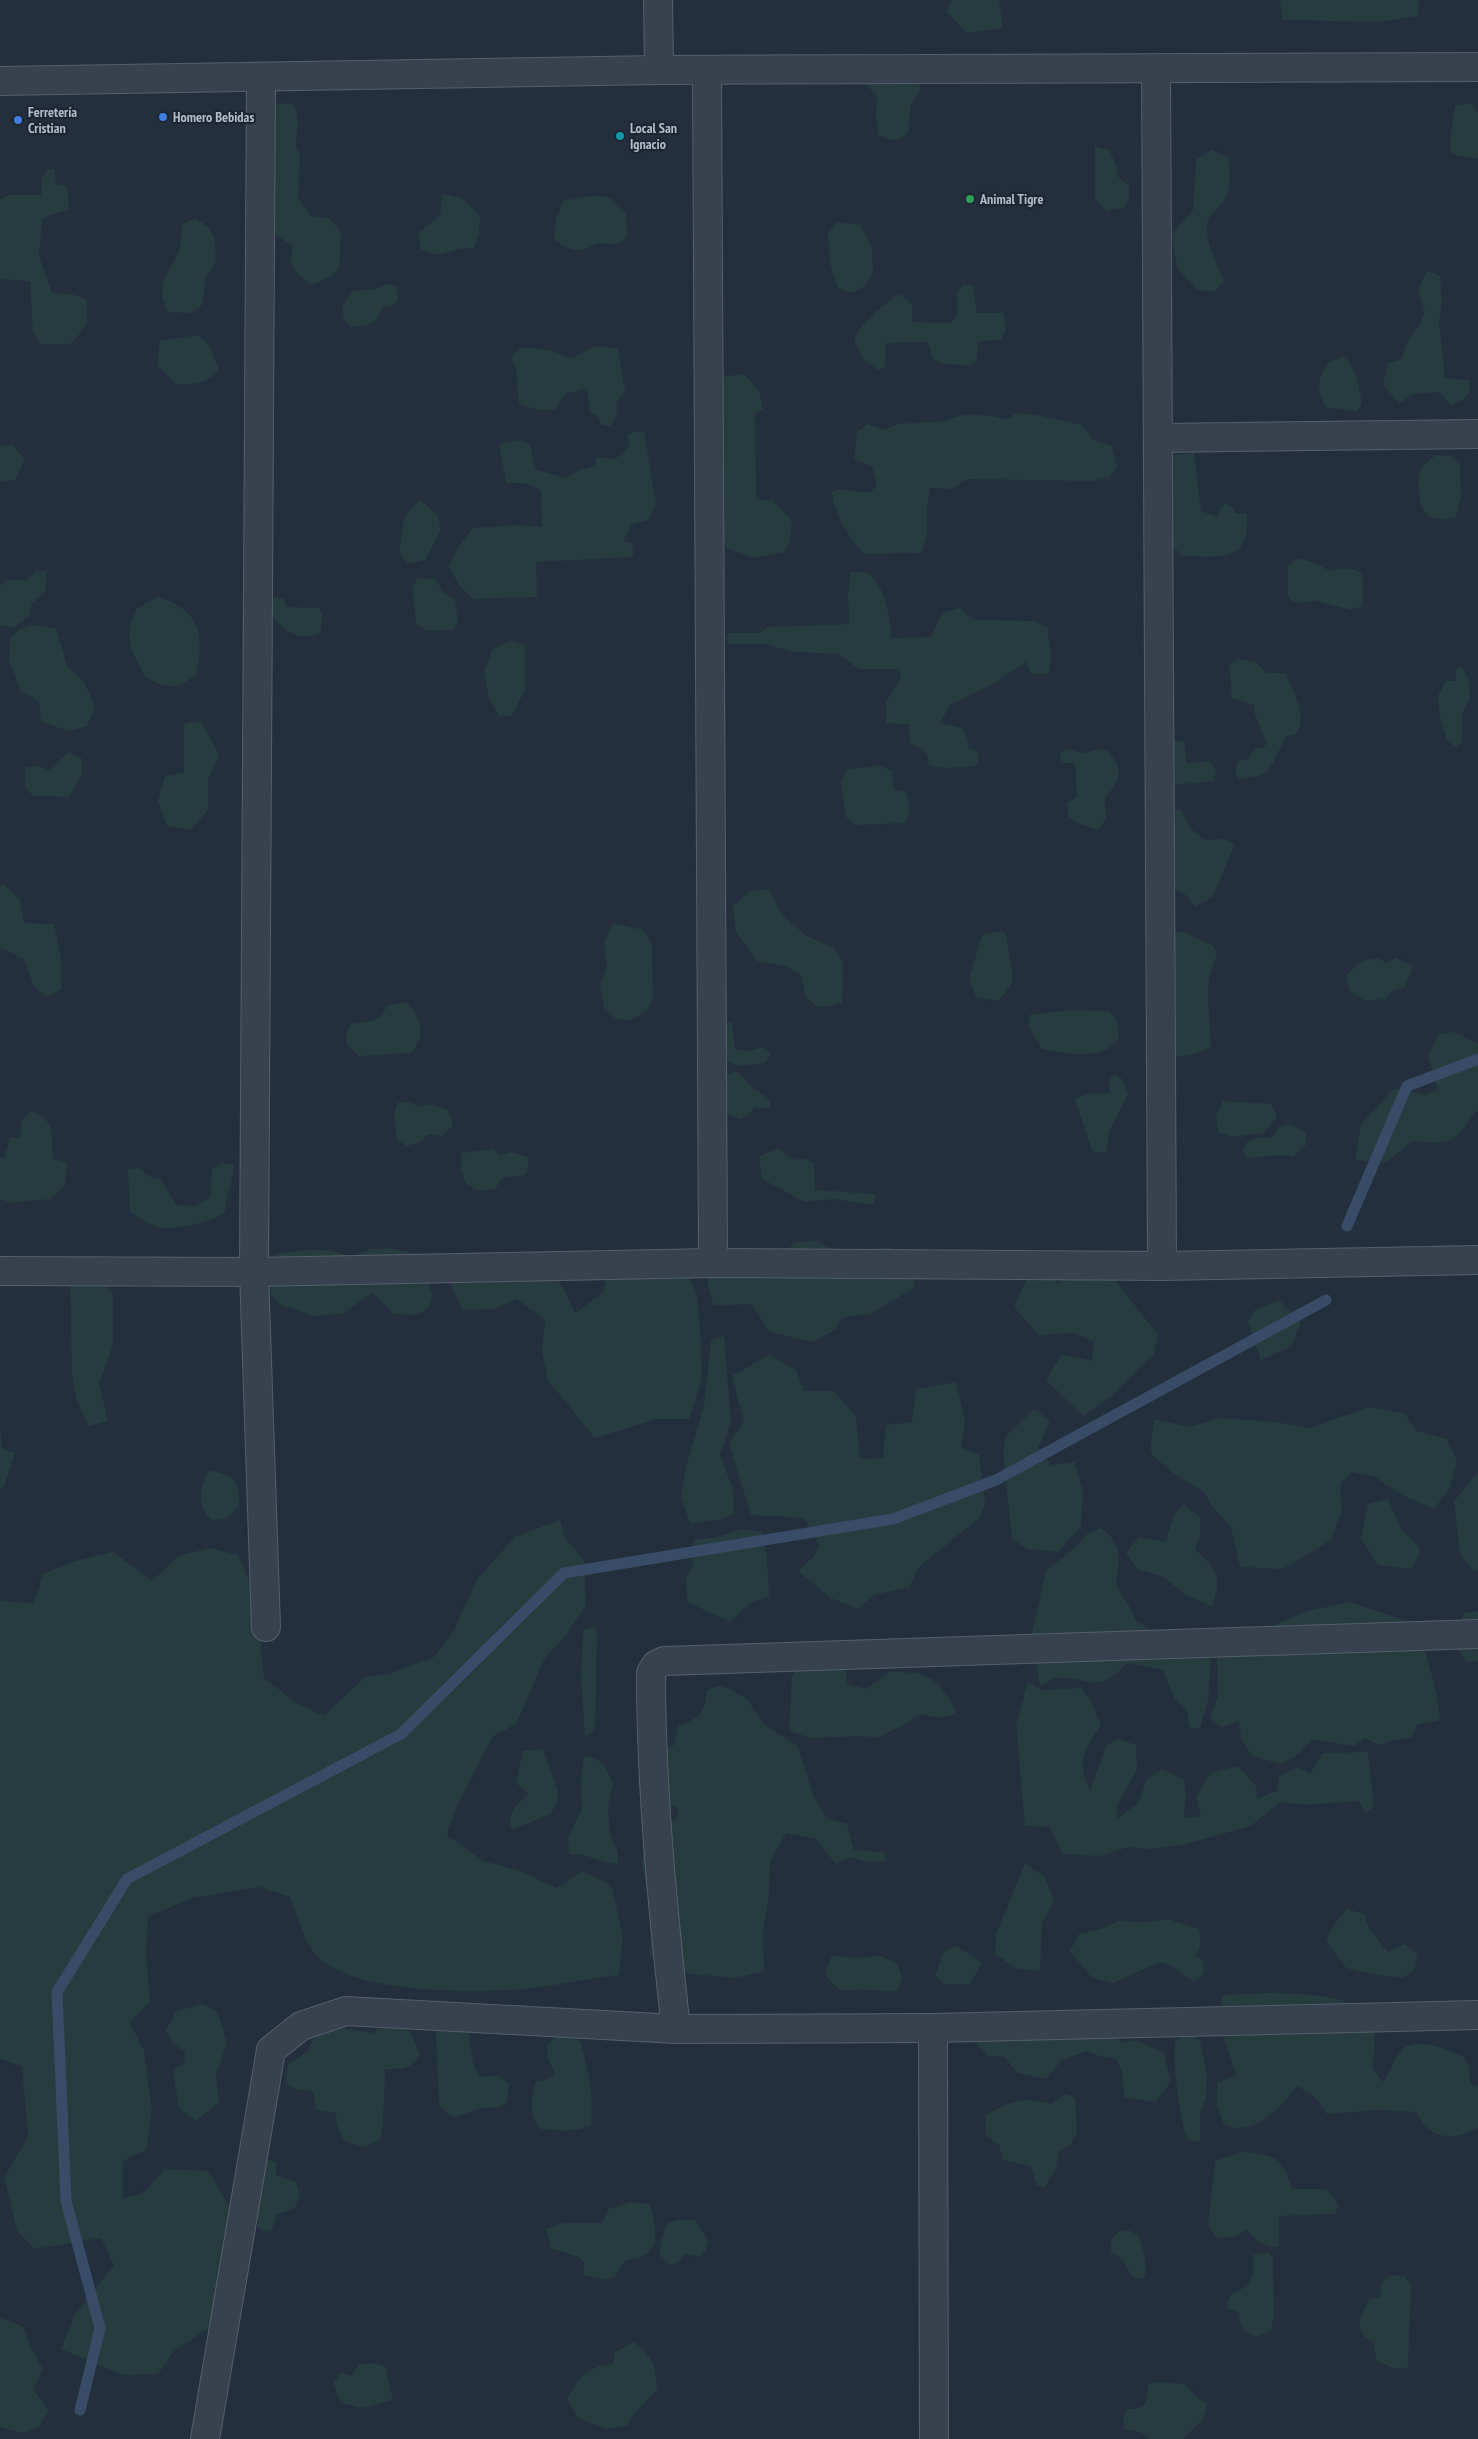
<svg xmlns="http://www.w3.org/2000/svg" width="1478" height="2439" viewBox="0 0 1478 2439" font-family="'PT Sans Narrow',sans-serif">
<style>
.green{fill:#263c3f}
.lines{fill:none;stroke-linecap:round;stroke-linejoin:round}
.stream{stroke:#394c67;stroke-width:11}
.minor-casing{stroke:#565f6c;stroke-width:30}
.minor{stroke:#38414e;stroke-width:28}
.shop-dot{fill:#3f7fe0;stroke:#1d2633;stroke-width:2}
.culture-dot{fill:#0f9aa8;stroke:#1d2633;stroke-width:2}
.leisure-dot{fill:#2e9e5b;stroke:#1d2633;stroke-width:2}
.labels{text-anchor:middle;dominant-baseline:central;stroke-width:4.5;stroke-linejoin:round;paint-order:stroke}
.poi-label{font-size:14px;font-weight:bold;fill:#b4bcc9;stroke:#1d2633;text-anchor:start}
</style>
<rect width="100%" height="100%" fill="#242f3e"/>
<g class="green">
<path d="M952,0H999L1003,28L967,33L947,12Z"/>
<path d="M1280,0H1419L1418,16L1379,22L1283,20Z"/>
<path d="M918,70L920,91L911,104L908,132L902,138L890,140L878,135L876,116L877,96L864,82Z"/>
<path d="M281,103L295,105L298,122L296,144L300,157L298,198L310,216L329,218L341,232L339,269L330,277L312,285L298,274L290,262L293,247L280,237L261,228L269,106Z"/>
<path d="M1471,103L1478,113V159L1451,154L1450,141L1455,106Z"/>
<path d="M1095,146L1109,150L1115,162L1119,178L1129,186V199L1124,208L1107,211L1095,200Z"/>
<path d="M1212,150L1229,158C1229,171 1232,185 1226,197C1221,208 1208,212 1207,226C1206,245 1218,265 1224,282L1213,292L1197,290L1178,270L1171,235L1193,210L1196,160Z"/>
<path d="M54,169L56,184L67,186L69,210L49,215L42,220L39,256L52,293L71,294L86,299C90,322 87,327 70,344H41L33,332L30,281L0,279V199L9,195H41L42,177L48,170Z"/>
<path d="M442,194C461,195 469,202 480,217L479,234L474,248L461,249L437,255L421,249L418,233L440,216Z"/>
<path d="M590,196L610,197L626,213L627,236C618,249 614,243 600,243C594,243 589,249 582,250C572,252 562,245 554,239L556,219L563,201Z"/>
<path d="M195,218L208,227L215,239L216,261L206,276L202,305L191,313L168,312C154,283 168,276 179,251C182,243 181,232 182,224Z"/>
<path d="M838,222L860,225L872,248L873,275L862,288L853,293L838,288L830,263L828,233Z"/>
<path d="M1427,271L1440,276L1442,302L1439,322L1445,378L1469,380L1470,392L1463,400L1451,406L1440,392L1413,394L1399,404L1383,384L1388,363L1402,359L1408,340L1419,326L1425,312L1418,290Z"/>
<path d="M387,284L397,286L398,301L391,307L383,306C376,326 371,325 351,327L344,319L342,307L353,291L376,289Z"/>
<path d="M964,284L973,285L977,313H1004L1006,330L1001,339L978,342L977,360L969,366L941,363L933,359L928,342L886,343L885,368L878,370L864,360L854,341C863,319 880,308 899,294L912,304V322L950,323L957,315V292Z"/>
<path d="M197,335L209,345L219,370C208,384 194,384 177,384L157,366L160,341Z"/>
<path d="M596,346L618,349L625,391L616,403C617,413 618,419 609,426L601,424L596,415L590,413L588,393L584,389L565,394L555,410H538L519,404L516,368L511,358L519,348C538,348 554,349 571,359Z"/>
<path d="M1346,356L1357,377L1362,404L1356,412L1326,407C1316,388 1317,381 1328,362Z"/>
<path d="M744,374L759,391L763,409L755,414L756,499L772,500L792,521L790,542L784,552L752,558L726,548L712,502L719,377Z"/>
<path d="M1016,413L1037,415L1082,425L1093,440L1112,446L1117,467L1108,478L1092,481L968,479L952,489L930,488L927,510V534L921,553L865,554C849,539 834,514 832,492L839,489L869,493L877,486L872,467L854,458L857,432L868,424L885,430L898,424L946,421C966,411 988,414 1007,420Z"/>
<path d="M637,431L644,432L656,504L648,520L632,524L623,541L632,543L634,557L536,562L537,597L473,599L459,585L449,567L456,550L473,528L517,525L542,527L541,490L524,483H506L499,444L519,440L530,445L536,470L566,478L580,470L595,466L596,457L615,459L629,447L628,434Z"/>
<path d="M12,445L25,459L15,480L0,482V446Z"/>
<path d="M1194,453L1201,511L1218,517L1220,508L1226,503L1233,507L1235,513L1247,514C1251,563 1220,557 1182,556L1167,540L1157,483L1174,455Z"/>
<path d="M1436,455L1451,456L1460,465L1461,495L1456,517C1430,524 1419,514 1419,488C1418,483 1418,473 1421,468C1424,463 1432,459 1436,455Z"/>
<path d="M421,500L438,516L441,529L425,560L407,564L399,552C405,527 398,515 421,500Z"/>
<path d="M1298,558L1313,562L1330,571C1340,568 1354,566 1363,575L1362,606L1351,610L1316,601L1293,603L1288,595V566Z"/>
<path d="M37,570L47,572L45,592L32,603L29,616L13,628L0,625V586L8,579L26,581Z"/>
<path d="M851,572C855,572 860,571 863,572C885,577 890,621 892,638L931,637L942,613L960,608L974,620L1033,621L1047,627L1051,654L1049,674H1031L1026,662L993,684L950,705L940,723C961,728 966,724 969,749L977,750L979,759L975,766L945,768L929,765C927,751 924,748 910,744L909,724L886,723V702L901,678L899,669H859L839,654L794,652L764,644H729L726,637L729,633H759L767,627L849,624L848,593Z"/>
<path d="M418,578L435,579L445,594L455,599L458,623L452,630L427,631L416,624L412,587Z"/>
<path d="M267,596L283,598L286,607L319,608L322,614L321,633C294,644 277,626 265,604Z"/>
<path d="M158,597C200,610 205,635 196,675L177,687L158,684L145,676L131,649L129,630L136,609Z"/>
<path d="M33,625L56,628L67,666L84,682L95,707L87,726L68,731L41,721L39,701L21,691L9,662L10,639L18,630Z"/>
<path d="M510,641L525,645V690L512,715L500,717L489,699L484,672L492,650Z"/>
<path d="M1237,659L1255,662L1267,673H1285C1294,691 1308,715 1296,734L1287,736C1270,763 1276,777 1239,779L1235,773L1238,761L1249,759L1254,749L1263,748L1267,743L1255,715L1254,705L1232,698L1229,666Z"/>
<path d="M1461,667L1469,679L1470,698L1462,714V742L1457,748L1447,740L1439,713L1438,696L1446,681H1456V669Z"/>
<path d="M191,722L202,723L219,755L208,779V810L191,830L167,826L158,800L165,776L184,772V724Z"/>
<path d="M1171,739L1184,742L1187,763L1210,761L1216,771L1214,781L1173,785L1165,756Z"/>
<path d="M1070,749L1083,754L1097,749L1106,750C1125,768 1121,779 1105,798L1106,819L1098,830L1080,824L1069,817L1067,803L1077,797L1075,763H1061L1060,752Z"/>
<path d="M69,752L82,759V774L69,797L33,796L25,786V767L37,766L49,770Z"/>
<path d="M878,765L892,771L894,790L905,791C910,803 912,812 905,823L856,825L846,817L841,782L847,770Z"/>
<path d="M1172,808L1181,810L1191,829L1205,840L1226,839L1235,844L1212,898L1195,906L1186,895L1171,887Z"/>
<path d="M4,885L20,900L24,923L54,924L61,957V989L47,997L34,987L24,959L0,947V886Z"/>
<path d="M769,889L781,913L806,936L834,948L843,963L842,1002L833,1006L818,1007L806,998L801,975L786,966L757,961L736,932L733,906L750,891Z"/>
<path d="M613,923L643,930L652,944L653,1000L647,1010L632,1020L616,1019L604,1007L600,985L607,967L604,943Z"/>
<path d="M1001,931L1006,934L1013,980L1004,995L997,1001L976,997L969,979L982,935Z"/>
<path d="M1182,931L1213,946L1217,954L1209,977L1208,996L1211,1048L1194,1054L1173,1057L1165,934Z"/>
<path d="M1378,958L1386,963L1396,958L1413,966L1405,987L1391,991L1386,999L1365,1001L1350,991L1346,975L1362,961Z"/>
<path d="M406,1002C421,1015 427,1037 411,1053L359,1056L347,1045L346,1034L351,1024C370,1021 378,1024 387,1006Z"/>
<path d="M1071,1010L1109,1011L1117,1020L1119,1038C1115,1042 1111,1047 1107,1049C1089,1058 1060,1053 1042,1049L1029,1028V1015Z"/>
<path d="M716,1022L732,1023L735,1049L749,1051L763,1047L771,1054L765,1063L739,1066L722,1059Z"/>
<path d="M1454,1032L1478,1044V1111L1475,1112C1454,1144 1452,1145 1413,1141L1385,1163L1355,1160L1361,1124L1394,1088L1424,1095L1438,1090L1428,1055L1439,1034Z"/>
<path d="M735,1071C743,1075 746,1082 753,1088C759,1093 766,1095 771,1103L768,1109L754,1107L750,1114L740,1119L729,1115L723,1107L725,1077Z"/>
<path d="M1114,1074L1122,1079L1128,1094L1109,1132L1106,1152L1093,1153L1075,1099L1086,1094L1110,1093L1109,1080Z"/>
<path d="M411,1101L417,1107L431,1104L448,1110L453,1125L442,1136L428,1134L420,1142L407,1146L397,1140L394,1114L397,1103Z"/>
<path d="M1223,1101L1271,1104L1277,1117L1264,1133L1232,1137L1218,1132L1216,1116Z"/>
<path d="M31,1111C57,1121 51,1135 53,1159L67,1162L65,1186L50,1199L11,1203L0,1199V1158H4L10,1138H20L22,1120Z"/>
<path d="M1291,1124L1306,1133V1145L1293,1157L1282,1155L1247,1158L1242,1150L1247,1142L1260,1137L1271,1138L1279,1127Z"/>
<path d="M777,1148L795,1160L805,1158L814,1164L815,1190L875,1194L874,1203L867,1204L834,1199L805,1202L762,1179L759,1157Z"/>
<path d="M493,1149L500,1156L510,1152L529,1157L527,1173L521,1176L502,1178L495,1189L480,1191L466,1184L461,1170V1153Z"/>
<path d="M223,1163L234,1165C233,1184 226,1194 225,1212C214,1222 173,1231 158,1227C149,1225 138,1216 130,1212L128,1169L139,1168L151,1177L161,1179L176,1205L195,1206L210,1198L212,1169Z"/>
<path d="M817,1241C837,1256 867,1248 891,1247L907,1261L915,1287L870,1314L842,1317L835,1330L812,1342L770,1332L751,1304L714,1306C705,1280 704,1269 721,1247L759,1250L776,1260L796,1242Z"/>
<path d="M389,1248L412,1253L421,1259L432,1295L429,1307L418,1315L394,1314L372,1293L342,1314L313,1316L279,1304L262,1284L275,1254L304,1250H331L351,1257L370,1249Z"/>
<path d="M608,1257L682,1263L697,1294L701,1340L702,1379L689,1419H657L595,1438L548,1380L542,1351L545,1320L517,1299L494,1309L463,1310L447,1277L545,1265L563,1287L575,1313L604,1292Z"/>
<path d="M89,1270L113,1294V1345L99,1384L108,1421L88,1426L76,1398L72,1376L70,1271Z"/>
<path d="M1108,1271L1158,1335L1153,1356L1113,1395L1083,1416L1046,1380L1062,1354L1092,1361L1094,1342L1074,1333L1039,1335L1014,1307L1028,1276L1045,1274L1058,1284L1072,1275Z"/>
<path d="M1279,1300L1301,1323L1291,1347L1261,1360L1248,1321L1255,1310Z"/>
<path d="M724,1336L731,1423L720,1455L733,1489L734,1513L723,1519L690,1524L681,1496L686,1467L704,1406L711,1340Z"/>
<path d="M769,1355L796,1370L804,1391H834L856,1417L860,1459L883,1458L886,1425L912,1422L916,1389L956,1382L965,1420L961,1448L979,1455L985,1504L979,1518L919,1567L909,1587L874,1595L858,1609L831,1598L798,1571L814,1556L819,1546L804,1518L751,1515L729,1444L744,1421L732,1376Z"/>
<path d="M1369,1407L1404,1413L1417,1431L1447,1439L1457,1461L1450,1488L1434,1509L1402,1495L1375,1477L1352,1472L1340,1483L1342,1511L1331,1540L1283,1569L1240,1567L1231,1527L1212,1506L1204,1492L1172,1472L1150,1453L1154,1419L1190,1427L1220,1418L1276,1422L1310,1428Z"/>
<path d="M1034,1409L1050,1421L1038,1447L1051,1465L1074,1462L1083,1490L1081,1526L1058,1552L1027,1549L1012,1539L1003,1452L1006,1436Z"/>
<path d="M0,1428L2,1448L15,1453L4,1486L0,1488Z"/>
<path d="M209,1470C235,1475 239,1480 239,1506L226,1519L212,1520C195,1505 200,1488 209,1470Z"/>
<path d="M1478,1472V1571L1473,1570L1460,1555L1454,1501Z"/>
<path d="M1388,1499L1401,1529L1419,1547V1556L1410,1569L1378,1565L1361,1538L1368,1504Z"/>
<path d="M1183,1504L1200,1517V1536L1195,1549C1218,1571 1222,1576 1212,1607L1185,1594L1162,1576L1138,1570L1126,1553L1139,1537L1165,1542L1175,1513Z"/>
<path d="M560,1520L565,1538L584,1560L586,1605L566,1635L545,1658L516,1724L493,1736L457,1805L447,1835L483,1861L518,1870L557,1888L582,1871L611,1885L623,1936L619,1975C583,1979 546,1988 510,1990C460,1992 344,1994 312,1950C303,1937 296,1912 290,1897L259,1887L192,1898L148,1917L146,1953L150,2002L129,2022L144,2050L152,2111L146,2150L123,2161V2198L142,2194L165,2169L209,2171L241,2228L222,2319L174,2351L158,2374L123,2375L61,2349L74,2316L114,2265L101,2238L35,2249L17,2231L4,2177L28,2137L22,2066L0,2059V1601L34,1603L43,1574L75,1561L113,1552L152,1581L178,1556L210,1548L238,1555L253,1590L259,1629L264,1678L297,1703L324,1716L365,1677L389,1674L434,1657L454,1630L477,1579L515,1537Z"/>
<path d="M1100,1528C1124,1543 1119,1561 1116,1586L1128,1604L1135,1619L1151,1631L1212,1644L1208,1700L1200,1729L1189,1727L1187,1711L1174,1698L1163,1670L1127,1663C1096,1696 1093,1677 1059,1678C1053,1678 1045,1683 1040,1686L1031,1637L1046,1571L1078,1545L1087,1534Z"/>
<path d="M742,1529L762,1532L767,1557L769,1596L749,1604L730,1622L687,1602L686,1578L693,1566V1540L718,1537Z"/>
<path d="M1349,1602L1419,1625C1425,1657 1438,1688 1440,1720L1417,1725L1412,1738L1394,1740L1380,1745L1365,1738L1354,1746L1312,1739L1300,1753L1281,1764L1252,1756L1241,1738L1239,1721L1222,1727L1210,1718L1218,1696L1217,1649L1308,1611Z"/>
<path d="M1478,1611V1661L1468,1662C1450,1643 1454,1636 1464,1613Z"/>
<path d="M594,1626L597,1632L595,1730L585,1737L581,1677L583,1631Z"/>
<path d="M839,1652L846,1669L847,1684L866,1689L891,1671C918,1674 929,1670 946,1694C951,1701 954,1705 955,1714L938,1718L920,1714L904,1725L877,1738L864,1736L811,1738L789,1731L792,1676L808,1653Z"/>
<path d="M1028,1682L1042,1690L1081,1688L1091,1701L1101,1725C1084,1750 1076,1760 1090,1791L1106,1746L1118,1739L1136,1745L1137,1769L1117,1806V1819L1139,1802L1146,1780L1162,1769L1184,1780L1186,1799L1183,1818L1201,1816L1196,1798L1210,1773L1238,1766L1256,1786L1257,1799L1277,1791L1279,1777L1297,1767L1310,1774L1323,1753L1368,1752L1374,1806L1366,1813L1358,1801L1305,1805L1280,1802L1251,1826L1182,1845L1146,1849L1128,1847L1100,1856L1063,1854L1050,1827L1025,1826L1016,1725Z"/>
<path d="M721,1685L746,1698L765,1725L798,1746L814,1798L828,1819L847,1824L854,1850L884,1852L886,1861L866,1862L851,1857L836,1864L816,1839L786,1833L770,1861L769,1896L763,1932L764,1971L734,1978L671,1972L650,1956L651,1919L642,1862L646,1834L676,1819L679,1809L663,1802L653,1755L674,1745L678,1726C701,1717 704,1714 707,1690Z"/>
<path d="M543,1749L557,1789L558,1799L551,1814L511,1830C506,1813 517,1804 529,1794L516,1783L523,1751Z"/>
<path d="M584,1756L595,1758L604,1765L613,1784L608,1806L610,1835L618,1852V1864C597,1863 591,1853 569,1854L568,1838L582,1809L581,1779Z"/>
<path d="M1025,1863L1045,1877L1054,1901L1042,1923L1040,1971L1018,1969L995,1954L996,1934Z"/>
<path d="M1347,1909L1364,1914L1369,1929L1388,1952L1404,1944L1417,1954L1415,1969L1403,1978L1366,1973L1346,1968L1326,1941L1333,1926Z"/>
<path d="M1168,1919L1199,1929C1201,1940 1201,1948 1195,1957L1203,1960L1204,1973L1194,1982L1174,1967L1160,1962L1113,1983L1092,1978L1070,1951L1079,1934L1101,1929L1119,1921L1145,1922Z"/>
<path d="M957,1946L982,1963L970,1984H945L935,1976L944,1951Z"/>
<path d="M832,1955L853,1958L881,1956L898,1964L902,1978L897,1991C887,1992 879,1990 869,1990C843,1988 845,1999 825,1974Z"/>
<path d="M1269,1993C1298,1994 1360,1992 1372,2025C1377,2037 1374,2055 1372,2068L1383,2082C1391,2073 1392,2060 1401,2051C1417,2034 1446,2051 1463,2056L1469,2066L1470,2084L1478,2086V2128C1462,2137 1444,2140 1428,2129C1423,2126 1420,2117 1416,2112L1378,2110L1327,2114L1317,2099L1298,2086C1283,2103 1264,2127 1240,2128C1235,2128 1228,2126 1224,2125L1217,2105V2083L1236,2075L1218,2019L1223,1995Z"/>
<path d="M203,2004L218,2012L227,2043L216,2075L219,2102L196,2121L179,2108L173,2070L184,2064L185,2053L173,2043L166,2030L176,2011Z"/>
<path d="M387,2023L403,2024L413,2037L420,2056C411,2069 400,2069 385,2069L383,2125L380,2140L364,2147L344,2141L337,2124L336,2113L316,2110L313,2091L297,2090L286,2083L288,2064L308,2051L317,2030L335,2027L372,2033Z"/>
<path d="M452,2029L468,2032L474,2067L481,2077L498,2075L509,2084L507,2102C498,2110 491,2106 480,2109C471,2111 463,2115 453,2117L439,2106L436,2032Z"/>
<path d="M1114,2033L1121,2043L1136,2040L1164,2053L1171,2082L1155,2102L1124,2097L1122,2072L1116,2059L1099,2056L1087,2051L1062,2060L1046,2079L1017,2073L1005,2057L987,2056L970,2037Z"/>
<path d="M559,2035H578C588,2066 594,2092 591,2125L580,2129L566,2131L541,2129C528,2115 532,2100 535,2082L546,2080L555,2073L548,2058L547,2045Z"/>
<path d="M1184,2035L1195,2036L1200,2041L1207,2075L1206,2097L1200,2113V2140L1194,2142L1187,2138C1180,2123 1172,2059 1175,2042Z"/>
<path d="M1066,2094L1075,2098L1077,2133L1070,2146L1059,2151L1055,2171L1045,2187L1037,2186L1031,2166L1003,2160L999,2145L986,2136L985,2115C1012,2101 1021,2096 1052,2104Z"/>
<path d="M1242,2152C1275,2155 1282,2156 1292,2189H1326L1339,2205L1335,2214L1279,2216V2247C1264,2248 1257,2241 1247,2230L1233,2237L1217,2238L1208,2225L1215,2161Z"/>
<path d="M270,2160L276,2163V2175L296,2182L300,2196L294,2209L277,2214L271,2233L258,2228L256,2204L260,2162Z"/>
<path d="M630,2202L650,2204C657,2232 664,2258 626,2260L614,2278L603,2279L584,2275V2262L578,2257L551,2248L546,2229L563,2223H602L608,2209Z"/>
<path d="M678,2220H695L708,2240L705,2251L701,2257L685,2254L679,2262L670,2265L660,2255L661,2240L667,2223Z"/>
<path d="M1128,2230L1138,2235C1144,2250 1147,2262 1145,2277L1142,2279L1133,2278L1123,2260L1111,2251V2240L1119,2231Z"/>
<path d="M1268,2252L1273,2259L1274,2315L1271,2330L1257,2337C1242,2330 1240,2329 1239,2313L1227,2308C1228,2289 1241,2294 1249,2282C1254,2274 1253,2264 1253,2255Z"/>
<path d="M1391,2275L1404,2276L1411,2285L1408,2367L1397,2369L1377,2361L1373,2342C1351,2331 1361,2315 1370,2299L1381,2297C1380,2286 1381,2281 1391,2275Z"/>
<path d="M0,2317L24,2327L30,2347L43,2369L33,2389L49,2411L38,2427L22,2433L0,2427Z"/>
<path d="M634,2342C653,2357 656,2365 657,2389C647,2401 634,2411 627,2426L608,2429L578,2418L567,2399C580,2376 586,2367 613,2364L615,2352Z"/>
<path d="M373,2363L385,2366L393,2400L362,2408L341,2403L333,2384L341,2372L352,2376L359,2365Z"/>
<path d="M1158,2382L1183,2384L1207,2405L1203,2419L1183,2439H1149L1140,2432L1124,2429L1123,2419L1127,2409H1136L1146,2404L1148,2384Z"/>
</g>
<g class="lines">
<g class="stream">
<path d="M1347,1226L1407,1086L1478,1059"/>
<path d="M80,2410L100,2328L66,2201L57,1992L127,1879L401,1734L564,1573L893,1519L996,1480L1326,1300"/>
</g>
<defs>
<g id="minor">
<path d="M658,0L659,70"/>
<path d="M1156,69L1162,1266"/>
<path d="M707,70L713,1263"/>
<path d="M261,77L254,1272L266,1627"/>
<path d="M0,81L659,70L1478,67"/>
<path d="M1158,438L1478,434"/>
<path d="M0,1271L254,1272L713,1263L1162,1266L1478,1260"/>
<path d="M933,2028L934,2439"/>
<path d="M676,2029C663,1911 651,1792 651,1673L656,1665L664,1661L1478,1634"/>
<path d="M205,2439L271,2050L301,2026L346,2011L676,2029L933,2028L1478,2015"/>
</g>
</defs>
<use href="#minor" class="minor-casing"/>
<use href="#minor" class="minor"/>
</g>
<g class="shop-dot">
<circle cx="163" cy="117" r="5"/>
<circle cx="18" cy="120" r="5"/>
</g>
<circle class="culture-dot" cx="620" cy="136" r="5"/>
<circle class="leisure-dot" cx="970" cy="199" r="5"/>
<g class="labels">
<g class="poi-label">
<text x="28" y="112">Ferretería<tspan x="28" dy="16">Cristian</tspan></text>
<text x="173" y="117">Homero Bebidas</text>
<text x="630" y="128">Local San<tspan x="630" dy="16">Ignacio</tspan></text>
<text x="980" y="199">Animal Tigre</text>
</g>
</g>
</svg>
